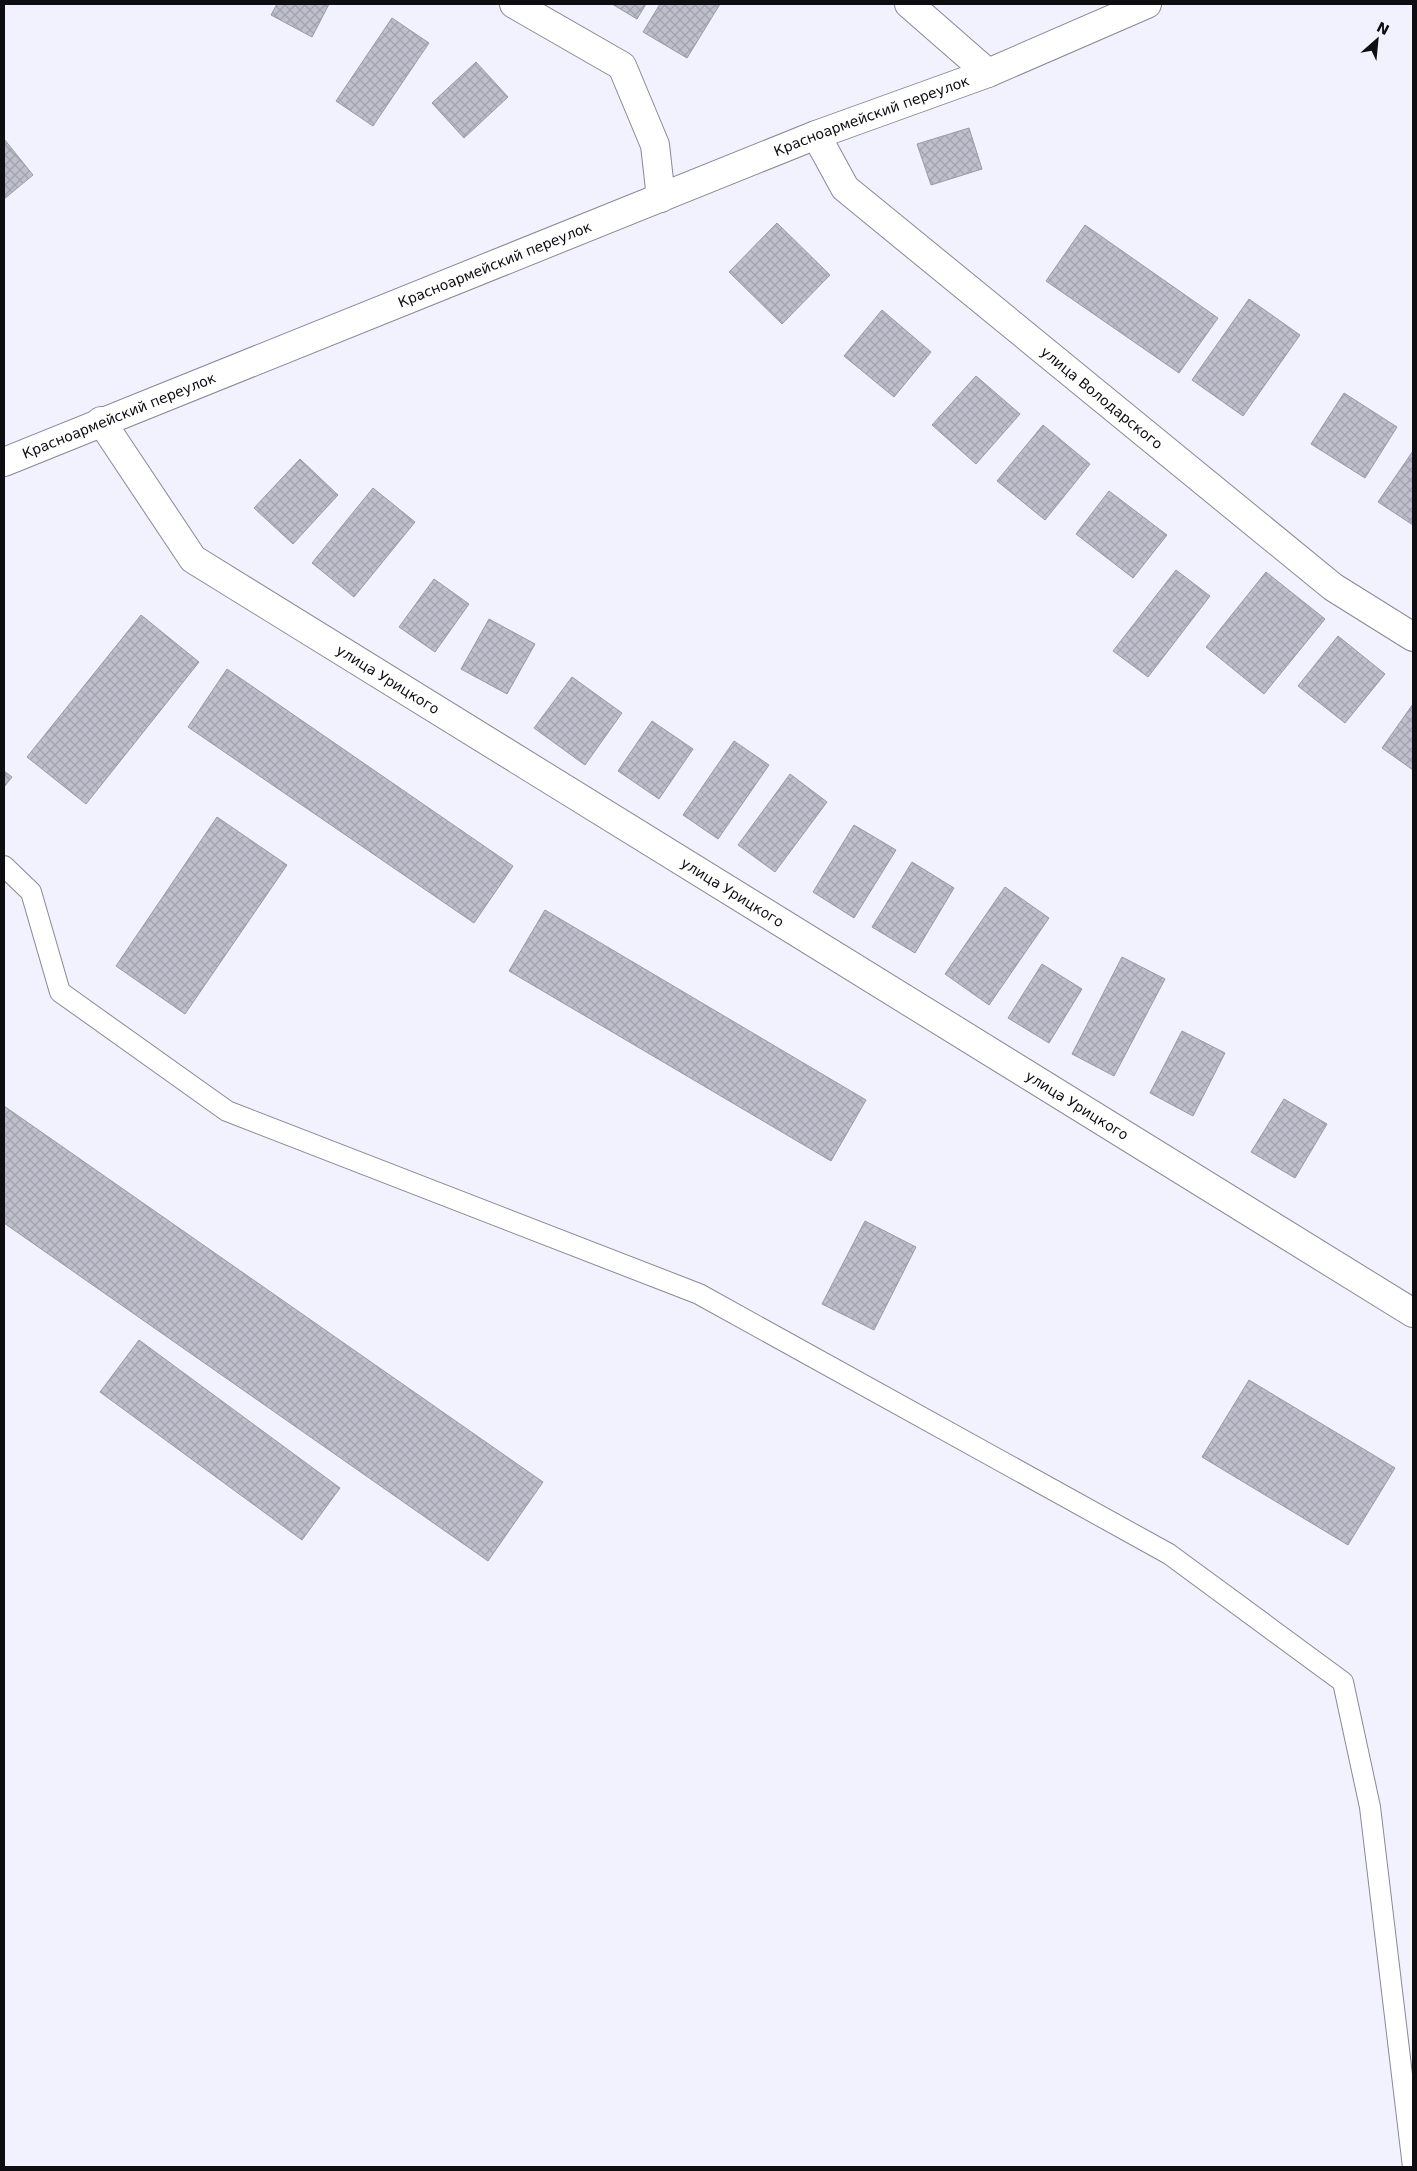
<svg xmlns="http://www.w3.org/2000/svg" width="1417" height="2171" viewBox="0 0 1417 2171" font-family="'DejaVu Sans',sans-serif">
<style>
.building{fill:url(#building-cross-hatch);stroke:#999aa7}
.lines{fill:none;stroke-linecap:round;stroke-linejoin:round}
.service-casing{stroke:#898996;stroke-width:22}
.minor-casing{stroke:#898996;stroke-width:30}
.tertiary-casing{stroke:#898996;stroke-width:30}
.service{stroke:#fff;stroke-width:20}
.minor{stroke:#fff;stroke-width:28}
.tertiary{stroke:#fff;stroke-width:28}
.labels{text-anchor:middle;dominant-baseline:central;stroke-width:4;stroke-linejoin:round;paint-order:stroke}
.street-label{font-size:14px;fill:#0e0e12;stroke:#f1f2fd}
</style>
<defs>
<pattern id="building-cross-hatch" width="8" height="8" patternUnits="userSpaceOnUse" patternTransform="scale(1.25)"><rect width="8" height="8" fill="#bebecc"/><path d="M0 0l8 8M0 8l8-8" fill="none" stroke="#a2a2ae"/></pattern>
</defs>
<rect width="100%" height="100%" fill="#f1f2fd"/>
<g class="building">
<path d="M277,4H329L312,37L271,15Z"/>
<path d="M612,4H646L637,19Z"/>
<path d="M660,4H720L687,58L643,32Z"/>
<path d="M392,18L429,43L373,126L336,101Z"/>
<path d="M476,62L508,97L464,138L432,103Z"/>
<path d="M969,128L982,169L931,185L917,144Z"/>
<path d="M4,139L33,175L4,199Z"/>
<path d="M777,223L830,275L782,324L729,272Z"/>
<path d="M1085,225L1218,318L1179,373L1046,281Z"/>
<path d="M1249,299L1300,335L1243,416L1192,380Z"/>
<path d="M882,310L931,352L894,397L844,356Z"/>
<path d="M976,376L1020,414L976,464L932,425Z"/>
<path d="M1344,393L1397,427L1365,478L1311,444Z"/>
<path d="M1043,425L1090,464L1045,520L997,481Z"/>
<path d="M1413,451V525L1378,502Z"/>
<path d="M300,459L338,495L293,544L254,508Z"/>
<path d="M373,488L415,522L354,597L312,563Z"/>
<path d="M1109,491L1167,535L1133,578L1076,534Z"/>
<path d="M1176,570L1210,596L1148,677L1113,651Z"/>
<path d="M1266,572L1325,619L1264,694L1206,647Z"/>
<path d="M434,579L469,604L435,652L399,627Z"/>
<path d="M141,615L199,662L86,804L27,757Z"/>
<path d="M489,619L535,644L507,694L461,669Z"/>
<path d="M1338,636L1385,674L1345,723L1298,686Z"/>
<path d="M227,669L513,866L474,923L188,727Z"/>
<path d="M572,677L622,713L585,765L534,728Z"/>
<path d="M1413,704V770L1382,748Z"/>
<path d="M652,721L693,749L659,799L618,771Z"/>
<path d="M734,741L769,765L718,839L683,815Z"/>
<path d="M4,771L12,777L4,787Z"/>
<path d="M790,774L827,802L775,872L738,845Z"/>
<path d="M217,817L287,865L185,1014L116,966Z"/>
<path d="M854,825L896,850L854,918L813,892Z"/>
<path d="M912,862L954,888L915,953L872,927Z"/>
<path d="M1005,887L1049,918L989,1005L945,974Z"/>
<path d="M545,910L866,1100L831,1161L509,971Z"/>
<path d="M1122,957L1165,979L1114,1076L1072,1054Z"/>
<path d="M1042,964L1082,989L1049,1043L1008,1018Z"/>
<path d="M1182,1031L1225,1053L1193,1116L1150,1093Z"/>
<path d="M1284,1099L1327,1124L1295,1178L1251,1152Z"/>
<path d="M4,1106L543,1482L488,1561L4,1223Z"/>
<path d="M865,1221L916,1247L874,1330L822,1304Z"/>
<path d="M139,1340L340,1488L302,1540L100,1392Z"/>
<path d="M1249,1380L1395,1468L1348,1545L1202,1457Z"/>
</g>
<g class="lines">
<defs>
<path id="service" d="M4,866L31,892L60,992L227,1111L699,1294L1169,1554L1343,1682L1370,1807L1413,2167"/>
<g id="minor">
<path d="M514,4L622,66L655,145L661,198"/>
<path d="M909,4L988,73"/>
<path id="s1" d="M816,135L845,188L1333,587L1413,637"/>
<path id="s2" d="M101,421L193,559L1413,1313"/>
</g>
<g id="tertiary">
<path id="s3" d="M4,462L816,135L988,73L1147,4"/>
</g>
</defs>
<use href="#service" class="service-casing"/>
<use href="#minor" class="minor-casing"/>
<use href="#tertiary" class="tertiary-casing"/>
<use href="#service" class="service"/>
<use href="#minor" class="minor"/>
<use href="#tertiary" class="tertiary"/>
</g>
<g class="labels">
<g class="street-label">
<text stroke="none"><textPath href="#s3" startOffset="934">Красноармейский переулок</textPath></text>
<text stroke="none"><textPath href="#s3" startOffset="529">Красноармейский переулок</textPath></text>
<text stroke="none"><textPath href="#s1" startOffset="392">улица Володарского</textPath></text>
<text stroke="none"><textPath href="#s3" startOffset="124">Красноармейский переулок</textPath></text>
<text stroke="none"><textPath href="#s2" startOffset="395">улица Урицкого</textPath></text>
<text stroke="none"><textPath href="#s2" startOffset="800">улица Урицкого</textPath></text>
<text stroke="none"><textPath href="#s2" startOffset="1205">улица Урицкого</textPath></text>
</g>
</g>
<rect width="1417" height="2171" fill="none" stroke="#0e0e12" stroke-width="10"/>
<g transform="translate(1377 40) rotate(27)" stroke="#f1f2fd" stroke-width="4" paint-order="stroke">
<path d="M0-4L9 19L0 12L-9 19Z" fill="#0e0e12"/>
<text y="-8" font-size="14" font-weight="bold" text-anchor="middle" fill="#0e0e12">N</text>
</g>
</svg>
